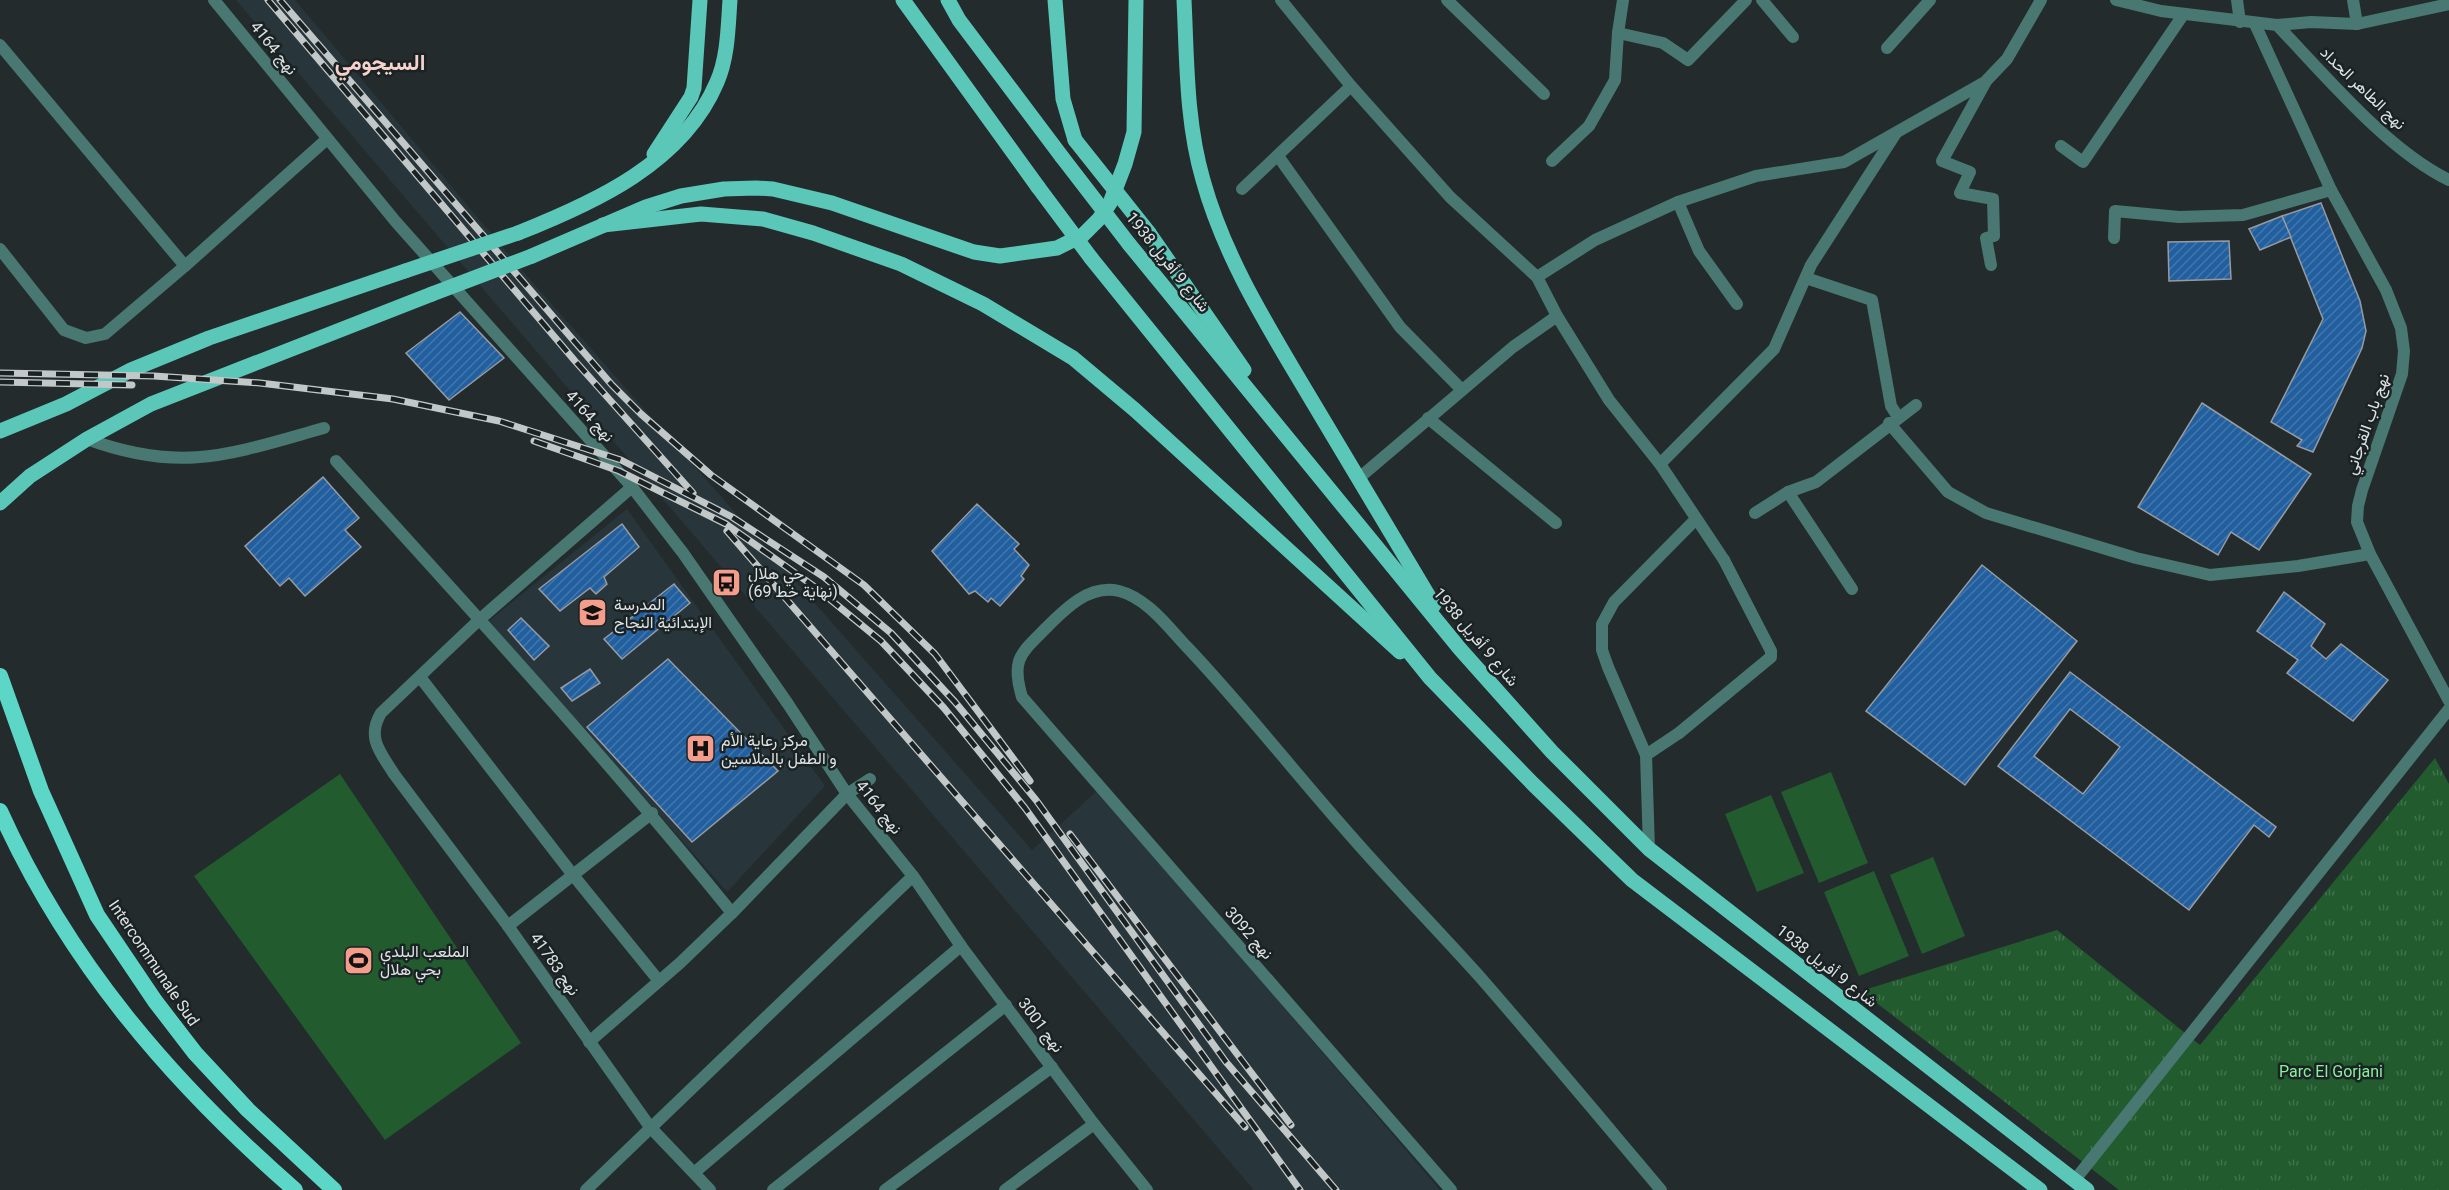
<svg xmlns="http://www.w3.org/2000/svg" width="2449" height="1190" viewBox="0 0 2449 1190" font-family="Roboto,Vazirmatn,sans-serif">
<style>
.built{fill:#28363b}
.green{fill:#215b2e}
.park{fill:url(#park-tufts)}
.building{fill:url(#building-hatch);stroke:#969ba1;stroke-width:1.5;fill-rule:evenodd}
.lines{fill:none;stroke-linecap:round;stroke-linejoin:round}
.pedestrian{stroke:#487871;stroke-width:12}
.minor{stroke:#487871;stroke-width:12}
.tertiary{stroke:#487871;stroke-width:12}
.primary{stroke:#5ac7b8;stroke-width:15}
.trunk{stroke:#5cd6c6;stroke-width:16}
.rail-casing{stroke:#c2c7c8;stroke-width:7}
.rail{stroke:#1b2224;stroke-width:4.5;stroke-dasharray:14;stroke-linecap:butt}
.primary-bridge{stroke:#5ac7b8;stroke-width:15}
.labels{text-anchor:middle;dominant-baseline:central;stroke-width:5;stroke-linejoin:round;paint-order:stroke}
.street-label{font-size:16px;fill:#dde2e3;stroke:#1b2224}
.poi-label{font-size:16px;fill:#dde2e3;stroke:#1b2224;text-anchor:start}
.park-label{font-size:16px;fill:#8af09c;stroke:#1b2224}
.district-label{font-size:22px;font-weight:bold;fill:#f5d2cb;stroke:#1b2224}
</style>
<defs>
<pattern id="park-tufts" width="24" height="20" patternUnits="userSpaceOnUse" patternTransform="scale(1.5)"><rect width="24" height="20" fill="#215b2e"/><path d="M3 7l-1-3M5 7V3M7 7l1-3M15 17l-1-3M17 17v-4M19 17l1-3" fill="none" stroke="#41724c"/></pattern>
<pattern id="building-hatch" width="6" height="6" patternUnits="userSpaceOnUse" patternTransform="scale(1.5)"><rect width="6" height="6" fill="#225f9f"/><path d="M-1 1l2-2M0 6l6-6M5 7l2-2" fill="none" stroke="#4276ac"/></pattern>
</defs>
<rect width="100%" height="100%" fill="#242b2d"/>
<g class="built">
<path d="M236,0H295L520,268L1032,850L1098,790L1440,1190H1254Z"/>
<path d="M627,509L825,786L727,892L489,621Z"/>
</g>
<g class="green">
<path d="M1831,772L1868,863L1819,883L1781,792Z"/>
<path d="M340,774L521,1043L385,1140L194,876Z"/>
<path d="M1771,795L1804,873L1757,892L1725,814Z"/>
<path d="M1933,857L1965,936L1922,954L1890,875Z"/>
<path d="M1874,871L1909,956L1859,976L1824,892Z"/>
</g>
<path class="park" d="M2435,758L2449,784V1190H2119L1861,991L2057,930L2200,1045Z"/>
<g class="building">
<path d="M2321,203L2360,301L2366,331L2362,348L2313,452L2297,446L2302,440L2271,422L2323,319L2282,216Z"/>
<path d="M2282,216L2291,237L2260,250L2249,229Z"/>
<path d="M2229,241L2231,279L2169,281L2168,242Z"/>
<path d="M460,312L504,358L449,400L406,353Z"/>
<path d="M2202,403L2311,474L2259,550L2231,532L2218,555L2138,507Z"/>
<path d="M323,477L359,518L345,530L361,547L305,596L289,578L280,586L245,546Z"/>
<path d="M977,504L1019,544L1014,549L1029,565L1021,576L1024,579L1000,606L991,598L988,602L975,591L969,594L932,551Z"/>
<path d="M622,524L639,547L604,577L607,584L596,594L590,588L560,611L539,589Z"/>
<path d="M1982,565L2077,641L1965,785L1866,711Z"/>
<path d="M674,584L690,603L622,659L604,639Z"/>
<path d="M2284,592L2325,624L2311,646L2326,659L2341,644L2388,680L2353,721L2287,673L2298,660L2257,631Z"/>
<path d="M521,618L549,646L534,660L508,630Z"/>
<path d="M668,659L778,771L692,842L587,727Z"/>
<path d="M590,669L600,683L572,701L561,688Z"/>
<path d="M2070,672L2276,827L2269,837L2254,825L2189,910L1998,766ZM2070,709L2120,747L2083,794L2034,756Z"/>
</g>
<g class="lines">
<g class="pedestrian">
<path d="M1447,0L1544,94"/>
<path d="M1762,0L1793,37"/>
<path d="M2353,0L2357,24"/>
<path d="M1618,33L1663,43L1688,60L1746,0"/>
<path d="M1887,48L1930,0"/>
<path d="M1985,83L1942,161L1970,172L1960,193L1993,199L1994,236L1986,238L1991,265"/>
<path d="M2061,146L2083,162L2183,15"/>
<path d="M1552,161L1589,126L1615,80L1618,33L1623,0"/>
<path d="M1242,189L1351,86"/>
<path d="M1678,202L1699,251L1737,304"/>
<path d="M2114,238L2115,211L2179,217L2243,215L2331,190"/>
<path d="M1537,277L1595,240L1678,202L1756,176L1844,162L1985,82L2007,59L2041,0"/>
<path d="M1806,278L1872,300L1891,406L1898,417"/>
<path d="M1428,418L1556,523"/>
<path d="M1660,464L1774,349L1811,265L1896,133"/>
<path d="M1788,492L1852,589"/>
<path d="M1755,513L1788,492L1816,482L1916,405"/>
<path d="M1679,733L1771,657V651L1724,560"/>
</g>
<g class="minor">
<path d="M1281,0L1351,86L1450,197L1537,277L1557,316L1513,347L1359,478"/>
<path d="M2237,0L2240,22"/>
<path d="M2277,25L2311,22L2357,24L2449,4"/>
<path d="M0,45L185,266"/>
<path d="M1278,156L1400,327L1462,390"/>
<path d="M0,249L64,330L86,338L105,334L185,266L327,139"/>
<path d="M1557,316L1609,400L1660,464L1724,560"/>
<path d="M1889,423L1948,492L1986,513L2136,558L2210,575L2298,566L2370,554"/>
<path d="M87,439C182,474 231,454 324,428"/>
<path d="M336,461C471,610 606,757 732,913"/>
<path d="M632,487L479,620L381,713C366,738 381,753 394,774L508,926L650,1127L710,1190"/>
<path d="M420,677L573,875L659,981"/>
<path d="M1646,755L1608,667L1602,650V624L1614,602L1696,519"/>
<path d="M1649,849L1646,755L1679,733"/>
<path d="M508,926L652,813"/>
<path d="M589,1042L680,963L732,913L847,794L870,779"/>
<path d="M695,1172L961,946"/>
<path d="M2074,1181L2449,709"/>
<path d="M586,1190L913,876"/>
<path d="M773,1190L1006,1005"/>
<path d="M885,1190L1052,1067"/>
<path d="M1005,1190L1094,1124"/>
<path d="M1451,1190L1022,697C1011,660 1020,654 1045,629C1065,609 1089,584 1119,591C1147,598 1168,627 1187,647C1242,705 1291,768 1344,828C1388,879 1435,927 1480,977C1541,1047 1601,1119 1661,1190"/>
</g>
<g class="tertiary">
<path d="M214,0L396,222L632,487L683,553L788,704L847,794L913,876L961,946L1094,1124L1147,1190"/>
<path d="M2116,0L2161,11L2277,25C2325,75 2387,150 2449,180"/>
<path d="M2255,24L2331,190L2386,290L2401,328L2404,351L2402,374L2362,490L2358,506L2357,522L2370,554L2449,701"/>
</g>
<g class="primary">
<path d="M903,0L1038,187"/>
<path d="M948,0L959,20L1062,157"/>
<path d="M1055,0L1063,99L1075,140"/>
<path d="M1184,0C1187,60 1186,122 1203,180C1223,252 1261,315 1299,379C1344,455 1389,530 1434,605"/>
<path d="M654,154L691,97L694,88L700,0"/>
<path d="M603,225L701,214L763,219L813,233L901,264L983,304L1073,358L1135,410L1400,652"/>
<path d="M518,233C594,203 683,163 717,82C728,57 728,27 730,0"/>
<path d="M1149,233L1244,370"/>
<path d="M1129,244L1460,649L1552,752L1649,849L2087,1190"/>
<path d="M532,256L646,207L681,196L724,189L756,188L773,189L832,203L974,252L1000,256L1057,248L1083,235L1099,219L1110,203L1125,164L1134,132L1136,0"/>
<path d="M1091,258L1430,678L1533,784L1632,880L2040,1190"/>
<path d="M0,431L66,404L131,370L209,338L405,271"/>
<path d="M0,503L30,476L87,439L151,404L432,294"/>
</g>
<g class="trunk">
<path d="M0,676L41,791L97,915L155,1001L195,1053L248,1110L334,1190"/>
<path d="M0,811C68,962 171,1082 295,1190"/>
</g>
<defs>
<g id="rail">
<path d="M268,0L575,361L693,493"/>
<path d="M280,0L612,385L641,414L711,475L864,585L935,654L1030,781"/>
<path d="M0,373L154,376L260,383L393,399L499,421L621,460L732,517L824,577L891,633L955,702L1036,800L1226,1062L1336,1190"/>
<path d="M0,382L132,385"/>
<path d="M534,441L619,471L726,524L815,587L881,641L944,708L1025,808L1300,1190"/>
<path d="M727,531L1245,1127"/>
<path d="M1070,834L1291,1125"/>
</g>
</defs>
<use href="#rail" class="rail-casing"/>
<use href="#rail" class="rail"/>
<g class="primary-bridge">
<path d="M1075,140L1149,233"/>
<path d="M1062,157L1129,244"/>
<path d="M1038,187L1091,258"/>
<path d="M405,271L518,233"/>
<path d="M432,294L532,256"/>
</g>
</g>
<defs>
<symbol id="bus-square" viewBox="-11 -11 22 22"><rect x="-9" y="-9" width="18" height="18" rx="4" fill="#f49d8b" stroke="#1b2224"/><path d="M-5-6H5V4H4V6H2V4H-2V6H-4V4H-5ZM-3.5-4V0h7V-4ZM-3.5 1.2v1.5H-2V1.2ZM2 1.2v1.5H3.5V1.2Z" fill="#111"/></symbol>
<symbol id="school-square" viewBox="-11 -11 22 22"><rect x="-9" y="-9" width="18" height="18" rx="4" fill="#f49d8b" stroke="#1b2224"/><path d="M0-5L7-2L0 1L-7-2ZM-4 1L0 2.5L4 1V4Q0 6-4 4Z" fill="#111"/></symbol>
<symbol id="hospital-square" viewBox="-11 -11 22 22"><rect x="-9" y="-9" width="18" height="18" rx="4" fill="#f49d8b" stroke="#1b2224"/><path d="M-5-5h3v3.5h4V-5h3V5h-3V1.5h-4V5h-3Z" fill="#111"/></symbol>
<symbol id="stadium-square" viewBox="-11 -11 22 22"><rect x="-9" y="-9" width="18" height="18" rx="4" fill="#f49d8b" stroke="#1b2224"/><path d="M0-5a6.5 5 0 1 0 0 10a6.5 5 0 1 0 0-10ZM-3.5-1.8h7v3.6h-7Z" fill="#111"/></symbol>
</defs>
<g fill-rule="evenodd">
<use href="#bus-square" x="710" y="566" width="33" height="33"/>
<use href="#school-square" x="576" y="596" width="33" height="33"/>
<use href="#hospital-square" x="684" y="732" width="33" height="33"/>
<use href="#stadium-square" x="342" y="944" width="33" height="33"/>
</g>
<g class="labels">
<g class="street-label">
<text transform="translate(274 48) rotate(51)">نهج 4164</text>
<text transform="translate(2363 88) rotate(44)">نهج الطاهر الحداد</text>
<text transform="translate(1168 262) rotate(51)">شارع 9 أفريل 1938</text>
<text transform="translate(590 416) rotate(48)">نهج 4164</text>
<text transform="translate(2367 424) rotate(-71)">نهج باب القرجاني</text>
<text transform="translate(1476 637) rotate(50)">شارع 9 أفريل 1938</text>
<text transform="translate(879 807) rotate(52)">نهج 4164</text>
<text transform="translate(1249 933) rotate(49)">نهج 3092</text>
<text transform="translate(154 963) rotate(56)">Intercommunale Sud</text>
<text transform="translate(555 964) rotate(55)">نهج 41783</text>
<text transform="translate(1827 966) rotate(38)">شارع 9 أفريل 1938</text>
<text transform="translate(1041 1025) rotate(53)">نهج 3001</text>
</g>
<g class="poi-label">
<text x="748" y="573">حي هلال<tspan x="748" dy="18">(نهاية خط 69)</tspan></text>
<text x="614" y="604">المدرسة<tspan x="614" dy="18">الإبتدائية النجاح</tspan></text>
<text x="721" y="740">مركز رعاية الأم<tspan x="721" dy="18">و الطفل بالملاسين</tspan></text>
<text x="380" y="951">الملعب البلدي<tspan x="380" dy="18">بحي هلال</tspan></text>
</g>
<g class="park-label">
<text x="2331" y="1071">Parc El Gorjani</text>
</g>
<g class="district-label">
<text x="380" y="62">السيجومي</text>
</g>
</g>
</svg>
